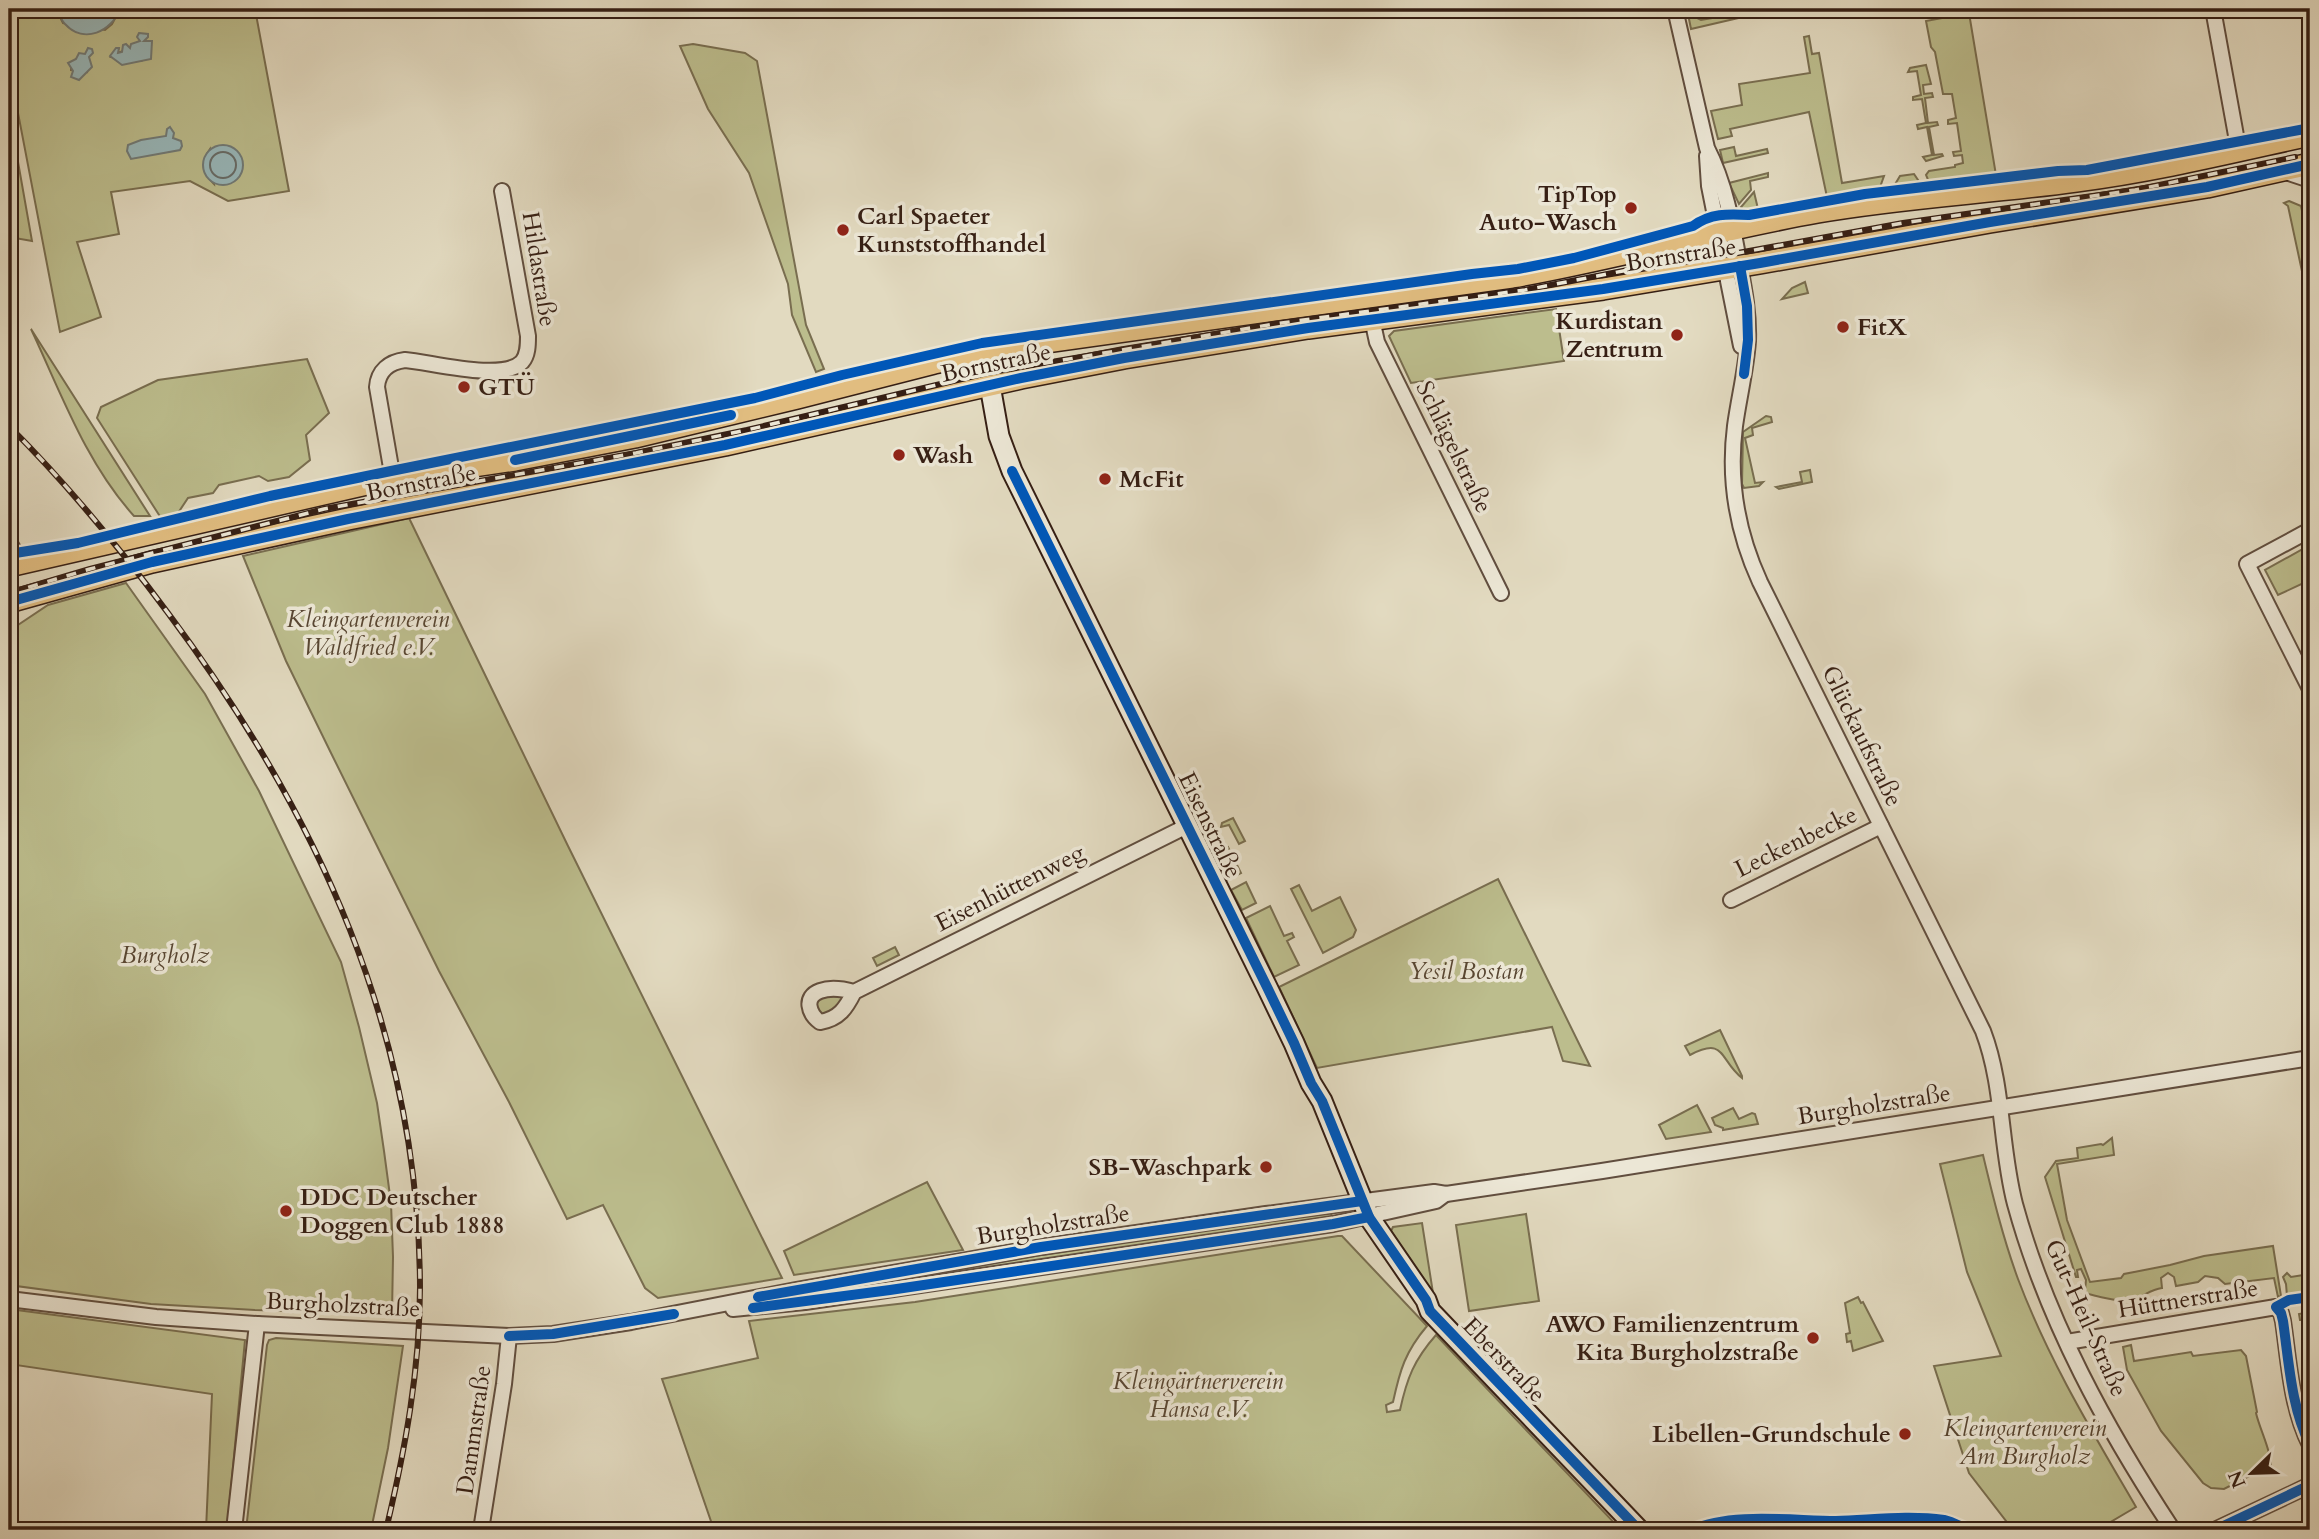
<svg xmlns="http://www.w3.org/2000/svg" width="2319" height="1539" viewBox="0 0 2319 1539" font-family="Cardo,serif">
<style>
.green{fill:#bcbd8d;stroke:#796e50;stroke-width:2;fill-rule:evenodd}
.water{fill:#98b8bb;stroke:#717b78;stroke-width:2}
.lines{fill:none;stroke-linecap:round;stroke-linejoin:round}
.shore{stroke:#676c68;stroke-width:2}
.street-casing{stroke:#614e3f;stroke-width:18}
.secondary-casing{stroke:#361f14;stroke-width:23}
.primary-casing{stroke:#361f14;stroke-width:24}
.street{stroke:#ece7d6;stroke-width:14}
.secondary{stroke:#ece7d6;stroke-width:19}
.primary{stroke:#e1bd80;stroke-width:21}
.rail-casing{stroke:#361f14;stroke-width:6}
.rail{stroke:#ece7d6;stroke-width:3.5;stroke-dasharray:10;stroke-linecap:butt}
.cycleway-casing{stroke:#ece7d6;stroke-width:15}
.cycleway{stroke:#0057b8;stroke-width:10}
.poi-dot{fill:#8f2418;stroke:#ece7d6;stroke-width:2.5}
.labels{text-anchor:middle;dominant-baseline:central;stroke-width:7;stroke-linejoin:round;paint-order:stroke}
.poi-label{font-size:24px;font-weight:bold;fill:#361f14;stroke:#ece7d6;text-anchor:start}
.street-label{font-size:24px;fill:#361f14;stroke:#ece7d6}
.park-label{font-size:24px;font-style:italic;fill:#584632;stroke:#ece7d6}
</style>
<rect width="100%" height="100%" fill="#e2dac0"/>
<filter id="stains"><feTurbulence type="fractalNoise" baseFrequency=".00286" numOctaves="4"/><feColorMatrix values="0 0 0 0 .2 0 0 0 0 .09 0 0 0 0 .02 0 0 0 .5 -.17"/></filter>
<radialGradient id="worn" r=".72"><stop offset=".6" stop-color="#630" stop-opacity="0"/><stop offset="1" stop-color="#630" stop-opacity=".3"/></radialGradient>
<g class="green">
<path d="M9,9H56L63,23L105,30L112,24L120,9C134,9 148,7 161,9C177,11 189,20 206,9H255L289,191L228,201L190,181L111,192L119,234L77,242L101,317L60,332L9,66ZM140,41L145,59L141,61L111,57L119,48L117,53L130,49ZM85,54L87,72L71,70V66L76,59ZM210,149L214,184C202,172 200,163 210,149Z"/>
<path d="M1687,9H1689L1693,16L1701,20L1765,9L1773,10L1691,29Z"/>
<path d="M1969,13L1996,175L1929,182L1926,175L1929,171L1955,167V165L1963,163L1962,155L1954,156L1953,152L1961,151L1957,123L1948,124V120L1956,118L1952,94H1943L1935,52L1931,47L1926,21Z"/>
<path d="M1809,36L1812,54L1819,53L1842,183L1884,176L1880,187L1827,197L1809,112L1730,129L1732,136L1718,139L1711,111L1742,105L1739,84L1810,73L1804,37Z"/>
<path d="M693,44L745,53L757,61L806,325L824,369L816,372L792,315L788,284L749,173L708,109L680,46Z"/>
<path d="M1926,65L1931,84L1923,85L1924,94L1932,93L1933,97L1925,98L1928,123L1937,122L1938,125L1929,127L1934,155L1942,154L1943,156L1926,161L1923,157L1932,155L1927,127L1918,129L1917,125L1926,123L1922,99L1913,100V97L1921,95L1917,71L1908,72L1910,68Z"/>
<path d="M9,111L32,241L9,237Z"/>
<path d="M1734,147L1736,156L1767,149L1768,153L1723,163L1720,150Z"/>
<path d="M1768,173V177L1750,181L1751,190L1739,204L1729,183Z"/>
<path d="M1914,174L1920,183L1894,186L1900,176Z"/>
<path d="M1754,192L1758,209L1744,211L1741,207Z"/>
<path d="M2289,201L2301,206L2310,249V271L2308,267L2304,269L2306,290L2288,206L2284,203Z"/>
<path d="M1805,282L1808,293L1782,299L1792,288Z"/>
<path d="M1556,309L1564,361L1411,383L1389,336L1394,331Z"/>
<path d="M31,329L150,516H134C86,463 61,393 31,329Z"/>
<path d="M307,359L329,413L306,435L310,460L289,477L268,481L259,476L219,485L213,493L188,498L176,516L161,518L97,418L101,407L158,380Z"/>
<path d="M1766,416L1771,417L1772,422L1752,428L1753,435L1745,438L1755,483L1763,482L1759,486L1744,488L1742,484L1743,432Z"/>
<path d="M1810,470L1812,482L1779,489L1776,487L1802,482L1800,472Z"/>
<path d="M409,518L568,846L782,1278L658,1298L645,1288L603,1205L567,1219L509,1102L439,971L331,753L286,661L243,556Z"/>
<path d="M2310,545V580L2278,595L2265,570Z"/>
<path d="M126,583L205,694L259,791L341,962L359,1027L377,1103L384,1151L391,1203L393,1257L392,1314L255,1310L151,1304L9,1285V631L48,605Z"/>
<path d="M1233,818L1245,841L1239,844L1229,825L1221,827L1222,823Z"/>
<path d="M1228,847L1241,873L1227,880L1214,854Z"/>
<path d="M1498,879L1590,1066L1563,1061L1552,1027L1317,1068L1279,987Z"/>
<path d="M1246,882L1256,903L1242,910L1231,890Z"/>
<path d="M1299,885L1312,911L1340,897L1356,930L1353,937L1323,953L1291,889Z"/>
<path d="M1270,906L1284,936L1292,933L1294,937L1287,941L1299,965L1274,977L1246,918Z"/>
<path d="M895,947L899,955L877,966L873,958Z"/>
<path d="M841,996L843,1000L830,1014L822,1015L817,1009V1000L821,997Z"/>
<path d="M1720,1030L1742,1076V1078C1719,1060 1726,1036 1690,1055L1685,1046Z"/>
<path d="M1697,1105L1711,1132L1666,1139L1659,1125Z"/>
<path d="M1733,1108L1739,1119L1752,1113L1755,1114L1758,1124L1723,1130V1128L1715,1125L1712,1118Z"/>
<path d="M2112,1138L2114,1155L2057,1164L2067,1220L2090,1282L2121,1278L2124,1274L2170,1265L2204,1256L2273,1246L2281,1296L2278,1297L2274,1278L2225,1284L2218,1278L2205,1276L2198,1282L2176,1286L2174,1277L2168,1273L2161,1278L2162,1288C2153,1289 2148,1293 2140,1297C2123,1304 2105,1298 2088,1294L2085,1291L2086,1280L2081,1269L2077,1270L2078,1277H2076L2045,1177L2056,1161L2078,1158L2077,1148L2101,1144L2103,1145Z"/>
<path d="M1983,1155C1993,1197 2003,1238 2018,1279C2048,1359 2093,1433 2136,1507L2097,1530H2013L1969,1473L1934,1366L2001,1356L1967,1272L1940,1164Z"/>
<path d="M927,1182L963,1250L794,1275L784,1251Z"/>
<path d="M1330,1210L1333,1220L836,1291L837,1287Z"/>
<path d="M1526,1214L1539,1301L1469,1311L1456,1225Z"/>
<path d="M1422,1223L1433,1293L1391,1231L1393,1227Z"/>
<path d="M1338,1236H1342L1427,1326C1405,1352 1400,1370 1393,1402L1386,1405L1387,1412L1400,1410C1407,1378 1414,1360 1436,1335L1621,1530H714L662,1379L758,1358L749,1321L915,1302Z"/>
<path d="M2287,1273L2291,1277L2310,1274V1294L2291,1298L2287,1296L2286,1284L2283,1277Z"/>
<path d="M1858,1297L1861,1303L1863,1302L1883,1341L1853,1351L1851,1341L1847,1342L1846,1334L1850,1333L1845,1303Z"/>
<path d="M9,1309L245,1340L227,1530H206L212,1394L9,1364Z"/>
<path d="M2310,1312V1359L2304,1320H2300L2299,1314Z"/>
<path d="M276,1338L403,1346L388,1448L371,1530H246L267,1345L269,1340Z"/>
<path d="M2131,1345L2134,1361L2191,1352L2193,1356L2241,1350L2246,1356L2257,1412L2256,1413C2259,1427 2272,1454 2271,1465L2224,1489L2211,1488L2203,1483L2161,1431L2127,1370L2123,1347Z"/>
</g>
<g class="water">
<path d="M56,9H120C112,31 84,45 65,24C61,20 59,14 56,9Z"/>
<path d="M165,9H206C192,18 179,17 165,9Z"/>
<path d="M139,33L148,34V37L144,41H152L151,59L122,65L110,56L116,48H119L118,53L122,52L123,45L126,44L130,48L131,44L140,41L137,37Z"/>
<path d="M88,48L92,49L93,53L89,57L92,67L79,80L71,77L73,71L68,63L76,59L79,53L85,54Z"/>
<path d="M170,127L174,133L173,138L181,141L182,146L180,150L131,159L127,151L128,145L141,140L166,136L167,129Z"/>
<circle cx="223" cy="165" r="20"/>
</g>
<g class="lines">
<circle class="shore" cx="223" cy="165" r="13"/>
<defs>
<g id="street">
<path d="M1675,9L1707,148C1725,183 1732,222 1739,261C1744,288 1749,313 1748,341C1746,370 1739,397 1735,426C1728,481 1737,532 1760,582L1983,1031C2004,1086 2000,1147 2015,1204C2047,1321 2107,1430 2173,1530"/>
<path d="M2213,9L2239,152"/>
<path d="M1707,156L1709,186L1741,346"/>
<path d="M2283,171L2310,180"/>
<path d="M1372,319L1377,342L1501,593"/>
<path d="M398,508L377,387C378,371 389,362 405,360C431,362 502,382 522,362C528,355 528,345 528,336L502,191"/>
<path d="M2310,530L2247,564L2310,689"/>
<path d="M9,542L22,564"/>
<path d="M1731,900L1881,826"/>
<path d="M854,992C843,989 831,987 820,991C803,997 809,1014 820,1022C839,1019 846,1008 854,992L1187,826"/>
<path d="M9,1299L156,1317L257,1324L509,1336L553,1334L631,1322L796,1290L1041,1247L1266,1214L1434,1192L1446,1194L1602,1171L2310,1058"/>
<path d="M733,1309L805,1302L1333,1224L1436,1201L1444,1195"/>
<path d="M2067,1342L2276,1307L2281,1313L2283,1321C2289,1362 2291,1407 2310,1445"/>
<path d="M234,1530L257,1324"/>
<path d="M481,1530L504,1384L509,1336"/>
<path d="M2215,1530L2310,1485"/>
</g>
<path id="secondary" d="M984,352L999,436L1012,471L1267,987L1294,1043L1311,1083L1322,1101L1369,1217L1426,1300L1430,1311L1639,1530"/>
<g id="primary">
<path d="M9,566L393,478L515,460L635,437L797,398L934,363L1017,346L1512,277C1615,259 1715,230 1818,212C1904,197 1990,193 2076,181C2155,171 2232,152 2310,135"/>
<path d="M9,602L152,562L348,519L725,445L1021,378L1124,358L1308,328L1603,289L1760,263L1990,222L2207,187L2310,164"/>
</g>
</defs>
<use href="#street" class="street-casing"/>
<use href="#secondary" class="secondary-casing"/>
<use href="#primary" class="primary-casing"/>
<use href="#street" class="street"/>
<use href="#secondary" class="secondary"/>
<use href="#primary" class="primary"/>
<defs>
<g id="rail">
<path d="M9,426C67,484 119,547 168,613C318,814 419,1032 420,1287C420,1370 405,1450 386,1530"/>
<path d="M9,593L90,569L324,509L636,453L747,430L987,373L1274,324L1525,290L1659,264L1738,253L1903,223L2135,190L2295,157"/>
</g>
</defs>
<use href="#rail" class="rail-casing"/>
<use href="#rail" class="rail"/>
<defs>
<g id="cycleway">
<path d="M1740,266L1747,306L1748,340L1744,374"/>
<path d="M515,460L731,415"/>
<path d="M1012,471L1267,987L1294,1043L1311,1083L1322,1101L1369,1217L1426,1300L1430,1311L1639,1530"/>
<path d="M9,554L78,543L270,496L391,471L755,398L842,375L982,343L1472,274L1518,269L1574,258L1693,226C1711,213 1728,214 1749,215L1865,194L2058,171L2087,170L2310,128"/>
<path d="M9,602L152,562L348,519L725,445L1021,378L1124,358L1308,328L1603,289L1760,263L1990,222L2207,187L2310,164"/>
<path d="M758,1297L1041,1247L1362,1201"/>
<path d="M2310,1297L2289,1300L2276,1307L2281,1313L2283,1321C2289,1362 2291,1407 2310,1445"/>
<path d="M753,1308L890,1290L1333,1224L1369,1217"/>
<path d="M509,1336L553,1334L674,1314"/>
<path d="M1692,1530C1731,1512 1794,1521 1836,1521C1872,1520 1908,1515 1944,1520C1953,1522 1961,1527 1969,1530"/>
<path d="M2215,1530L2310,1485"/>
</g>
</defs>
<use href="#cycleway" class="cycleway-casing"/>
<use href="#cycleway" class="cycleway"/>
</g>
<g class="poi-dot">
<circle cx="1631" cy="208" r="7"/>
<circle cx="843" cy="230" r="7"/>
<circle cx="1843" cy="327" r="7"/>
<circle cx="1677" cy="335" r="7"/>
<circle cx="464" cy="387" r="7"/>
<circle cx="899" cy="455" r="7"/>
<circle cx="1105" cy="479" r="7"/>
<circle cx="1266" cy="1167" r="7"/>
<circle cx="286" cy="1211" r="7"/>
<circle cx="1813" cy="1338" r="7"/>
<circle cx="1905" cy="1434" r="7"/>
</g>
<g class="labels">
<g class="poi-label">
<text x="1617" y="194" text-anchor="end">TipTop<tspan x="1617" dy="28">Auto-Wasch</tspan></text>
<text x="857" y="216">Carl Spaeter<tspan x="857" dy="28">Kunststoffhandel</tspan></text>
<text x="1663" y="321" text-anchor="end">Kurdistan<tspan x="1663" dy="28">Zentrum</tspan></text>
<text x="1857" y="327">FitX</text>
<text x="478" y="387">GTÜ</text>
<text x="913" y="455">Wash</text>
<text x="1119" y="479">McFit</text>
<text x="1252" y="1167" text-anchor="end">SB-Waschpark</text>
<text x="300" y="1197">DDC Deutscher<tspan x="300" dy="28">Doggen Club 1888</tspan></text>
<text x="1799" y="1324" text-anchor="end">AWO Familienzentrum<tspan x="1799" dy="28">Kita Burgholzstraße</tspan></text>
<text x="1891" y="1434" text-anchor="end">Libellen-Grundschule</text>
</g>
<g class="street-label">
<text transform="translate(1681 255) rotate(-9)">Bornstraße</text>
<text transform="translate(539 269) rotate(81)">Hildastraße</text>
<text transform="translate(996 363) rotate(-12)">Bornstraße</text>
<text transform="translate(1454 447) rotate(64)">Schlägelstraße</text>
<text transform="translate(421 483) rotate(-11)">Bornstraße</text>
<text transform="translate(1862 736) rotate(64)">Glückaufstraße</text>
<text transform="translate(1210 825) rotate(64)">Eisenstraße</text>
<text transform="translate(1796 842) rotate(-26)">Leckenbecke</text>
<text transform="translate(1010 888) rotate(-27)">Eisenhüttenweg</text>
<text transform="translate(1874 1105) rotate(-9)">Burgholzstraße</text>
<text transform="translate(1053 1225) rotate(-9)">Burgholzstraße</text>
<text transform="translate(2188 1299) rotate(-9)">Hüttnerstraße</text>
<text transform="translate(343 1305) rotate(3)">Burgholzstraße</text>
<text transform="translate(2086 1318) rotate(66)">Gut-Heil-Straße</text>
<text transform="translate(1504 1360) rotate(46)">Eberstraße</text>
<text transform="translate(474 1430) rotate(-82)">Dammstraße</text>
</g>
<g class="park-label">
<text x="368" y="619">Kleingartenverein<tspan x="368" dy="28">Waldfried e.V.</tspan></text>
<text x="165" y="955">Burgholz</text>
<text x="1466" y="971">Yesil Bostan</text>
<text x="1198" y="1381">Kleingärtnerverein<tspan x="1198" dy="28">Hansa e.V.</tspan></text>
<text x="2025" y="1428">Kleingartenverein<tspan x="2025" dy="28">Am Burgholz</tspan></text>
</g>
</g>
<rect width="2319" height="1539" fill="none" stroke="#e2dac0" stroke-width="35"/>
<rect x="10" y="10" width="2298" height="1518" fill="none" stroke="#361f14" stroke-width="3.5"/>
<rect x="18" y="18" width="2284" height="1504" fill="none" stroke="#361f14" stroke-width="2"/>
<g transform="translate(2252 1473) rotate(247)" stroke="#ece7d6" stroke-width="5" paint-order="stroke">
<path d="M0-5L12 26L0 18L-12 26Z" fill="#361f14"/>
<text y="-10" font-size="19" font-weight="bold" text-anchor="middle" fill="#361f14">N</text>
</g>
<rect width="100%" height="100%" filter="url(#stains)"/>
<rect width="100%" height="100%" fill="url(#worn)"/>
</svg>
